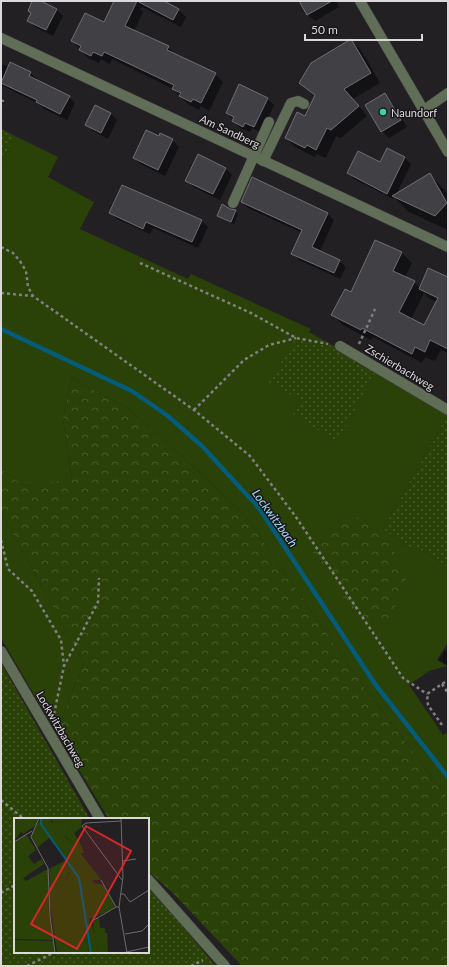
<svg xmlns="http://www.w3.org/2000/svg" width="449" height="967" font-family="Lato,sans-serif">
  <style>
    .green { fill: #2a4108 }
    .forest { fill: url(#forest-crowns) }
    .garden { fill: url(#garden-dots) }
    .shadow { fill: #0007; fill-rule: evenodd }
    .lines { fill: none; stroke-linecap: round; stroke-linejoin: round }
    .stream { stroke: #045c7a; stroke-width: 4.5 }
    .building { fill: #404045; stroke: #6e6e74 }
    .minor-casing { stroke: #3d3a3e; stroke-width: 11 }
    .path { stroke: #828083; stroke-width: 2.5; stroke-dasharray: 3 3; stroke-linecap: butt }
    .minor { stroke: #616e57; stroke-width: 10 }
    .poi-dot { fill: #38d4a5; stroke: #1a171b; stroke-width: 1.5 }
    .labels { text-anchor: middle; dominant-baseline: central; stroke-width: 3; stroke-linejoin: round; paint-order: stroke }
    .poi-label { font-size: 11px; fill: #dbd9dc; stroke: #1a171b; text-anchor: start }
    .street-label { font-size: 11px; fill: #dbd9dc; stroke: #1a171b }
    .water-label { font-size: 12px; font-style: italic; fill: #a0daf5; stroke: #1a171b }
    .inset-river { fill: none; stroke: #045c7a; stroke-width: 2 }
    .inset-road { fill: none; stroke: #6d6a6e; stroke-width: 1 }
    .view { fill: #d62828; fill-opacity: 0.15; stroke: #d62828; stroke-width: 2 }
    .inset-edge { fill: none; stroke: #dbd9dc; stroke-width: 2 }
  </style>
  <defs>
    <pattern id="forest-crowns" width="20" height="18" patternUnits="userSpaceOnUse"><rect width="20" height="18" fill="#2a4108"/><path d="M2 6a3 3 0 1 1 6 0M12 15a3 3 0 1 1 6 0" fill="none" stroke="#485c2b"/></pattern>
    <pattern id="garden-dots" width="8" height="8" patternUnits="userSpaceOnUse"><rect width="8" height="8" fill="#2a4108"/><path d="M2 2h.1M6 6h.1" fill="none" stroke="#485c2b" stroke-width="1.8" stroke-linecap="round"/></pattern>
  </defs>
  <rect width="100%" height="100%" fill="#232024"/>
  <!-- green -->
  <g class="green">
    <path d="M15,136L58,157L48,177L94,202L80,229L188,279L191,274L311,329L309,332L334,346L295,340L300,400L293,414L337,441L376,371L448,415L383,529L411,549L414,545L448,567V642L437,660L447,666L429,671L409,685L443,735L448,732V798L366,690L244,514L148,425L125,407L71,378L63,419L72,480L24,486L1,469V163Z"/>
    <path d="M1,512L84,664L56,732L1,638Z"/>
  </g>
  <!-- forest -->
  <g class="forest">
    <path d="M71,378L125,407L148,425L244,514L366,690L448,798V966H242L173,893L148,871V819H109L56,732L84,664L1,512V469L24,486L72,479L63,419Z"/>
    <path d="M367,515L383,529L407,577L389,621L356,617L311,549L334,524Z"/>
  </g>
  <!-- garden -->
  <g class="garden">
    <path d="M1,129L15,136L1,163Z"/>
    <path d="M295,340L334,346L376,371L337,442L293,414L300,400L269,382Z"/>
    <path d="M448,415V567L414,545L411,549L383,529Z"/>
    <path d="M1,663L90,819H15V952H148V887L159,898L216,966H1Z"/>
  </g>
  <!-- shadow -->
  <g class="shadow">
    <path d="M38,1L56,9L63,16L53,36L35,27L29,21Z"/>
    <path d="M115,1H162L178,9L186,17L181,27L142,7L140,8L143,12L134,31L168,47L176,55L215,74L223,82L209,111L201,106L199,110L188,104L173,89L112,59L110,64L101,59L99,63L88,58L72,41L105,24Z"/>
    <path d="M303,1H336L339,7L315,21L308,15L301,2Z"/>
    <path d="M351,41L361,50L380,83L353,99L367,116L341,138L336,136L326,158L316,154L315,157L295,147L286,138L305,117L315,96L301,83Z"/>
    <path d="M11,63L31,73L37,79V81L69,97L75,103L67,120L44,109L39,104L1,85V64L9,67Z"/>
    <path d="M385,94L391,101L407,127L389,138L382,131Z"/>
    <path d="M267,99L274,105L261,133L252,128L250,132L240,128L227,113Z"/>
    <path d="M95,107L111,114L117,120L108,139L93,131L87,125Z"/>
    <path d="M172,140L179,147L165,176L140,164L134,158Z"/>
    <path d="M405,158L411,164L396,195L430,174L448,194V230L409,212L394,197L393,199L354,179L348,173L380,163Z"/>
    <path d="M226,169L232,175L220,200L193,187L186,180Z"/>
    <path d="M252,178L328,214L334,220L320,251L339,260L346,267L340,279L299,260L293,253L302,233L248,208L242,202Z"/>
    <path d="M235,211L238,214L234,224L221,218L218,215Z"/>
    <path d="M110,213L202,221L208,227L198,248L153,228L150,234L117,219Z"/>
    <path d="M401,252L412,263L405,277L414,282L420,288L448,278V353L441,350L435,361L425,357L422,363L373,337L371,340L343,325L332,315L352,293ZM424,293L430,299L437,302L425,326L411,319Z"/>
    <path d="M445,650L448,652V666L439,660Z"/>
  </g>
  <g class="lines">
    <!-- stream -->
    <path class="stream" d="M1,329L132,391L168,416L202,446L259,508L375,684L448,777"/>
  </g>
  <!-- building -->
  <g class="building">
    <path d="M32,1H41L57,9L46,30L27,21L31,13L28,11Z"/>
    <path d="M114,1H137L125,26L169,46L167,50L216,73L201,103L193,99L191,102L179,96L181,93L172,89L174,85L104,52L102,56L93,52L91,56L79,50L81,46L71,41L85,13L104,22Z"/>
    <path d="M137,1H164L179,9L173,20Z"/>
    <path d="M299,1H332L307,15Z"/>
    <path d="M351,39L371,73L344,89L359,106L331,130L327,128L316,150L307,145L305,148L285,138L297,112L305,116L315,95L299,83L311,63Z"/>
    <path d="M10,62L31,72L29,76L70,96L60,114L36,102L37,100L1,83Z"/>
    <path d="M239,84L268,98L254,127L245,123L243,127L232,121L234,117L226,113Z"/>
    <path d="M385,93L401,120L381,132L365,105Z"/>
    <path d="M95,105L111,113L101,133L85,125Z"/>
    <path d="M146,130L159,136L160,133L173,139L158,170L133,158Z"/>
    <path d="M387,148L405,157L387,194L347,173L358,151L380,162Z"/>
    <path d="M198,154L226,168L213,194L185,181Z"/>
    <path d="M430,173L447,203L435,216L392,196Z"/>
    <path d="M252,177L328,213L312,247L340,260L334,273L291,254L302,230L241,202Z"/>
    <path d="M122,185L202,220L192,242L146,222L143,229L109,213Z"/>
    <path d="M222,204L230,209L236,210L231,222L217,216Z"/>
    <path d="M375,240L402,252L393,271L415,281L399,312L424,325L438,298L419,289L428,268L448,277V349L430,340L425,352L415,347L412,354L362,328L361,330L331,315L345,289L351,292Z"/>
  </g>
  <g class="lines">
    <!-- minor casing -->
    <g class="minor-casing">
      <g id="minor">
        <path d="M360,1L448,152"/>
        <path d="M1,38L448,247"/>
        <path d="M424,110L448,93"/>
        <path d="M263,161L291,103L298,101L304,104"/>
        <path d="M233,203L269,122"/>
        <path d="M340,346L448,410"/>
        <path d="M1,651L100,819"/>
        <path d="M148,879L225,966"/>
      </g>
    </g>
    <!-- path -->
    <g class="path">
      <path d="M1,100L3,101L1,105"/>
      <path d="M1,247L13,253L20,261L26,271L28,287L33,296L194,410L250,456L296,517L403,678L427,694"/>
      <path d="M140,263L251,313L296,338L328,344"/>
      <path d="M1,293L33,296"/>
      <path d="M359,344L375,309"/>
      <path d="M194,410L244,360L269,345L296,338"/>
      <path d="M1,540L8,569L32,591L61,640L64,666"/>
      <path d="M442,684L448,693"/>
      <path d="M54,714L64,666L98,602L99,578"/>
      <path d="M442,725L428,705L427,694L448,680"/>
      <path d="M1,800L24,819"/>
      <path d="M1,893L15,885"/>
      <path d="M27,966L55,952"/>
      <path d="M191,966L203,960"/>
    </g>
    <!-- minor -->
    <use href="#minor" class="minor"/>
  </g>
  <!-- markers -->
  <circle class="poi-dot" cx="383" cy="112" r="4"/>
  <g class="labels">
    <!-- poi labels -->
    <g class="poi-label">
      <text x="391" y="112">Naundorf</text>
    </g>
    <!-- street labels -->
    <g class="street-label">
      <text transform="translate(230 131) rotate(25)">Am Sandberg</text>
      <text transform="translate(400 367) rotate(31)">Zschierbachweg</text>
      <text transform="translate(61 729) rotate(60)">Lockwitzbachweg</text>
    </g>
    <!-- water labels -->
    <g class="water-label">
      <text transform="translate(275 518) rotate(54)">Lockwitzbach</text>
    </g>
  </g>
  <!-- overview -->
  <g transform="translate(14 818)">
    <rect width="135" height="135" fill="#232024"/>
    <path d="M4,0H20L24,2L21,8H11ZM27,0H36L38,5L48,4L53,7L57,14L51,18L59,27L65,23L70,34L67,36L85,59L86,62H78L80,65L89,67L94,75L83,86L88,96L75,101V107H78L80,115H82L87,135H83L80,117L81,122H76L77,135H75L67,74L61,56L55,54L52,61L47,59L43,52V80L36,85L35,51L52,42L35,20L23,30L17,17Z" fill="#2a4108"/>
    <path d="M43,50L47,59L52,61L58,50L63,59L67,74L75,135H43L36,85L43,80ZM71 86a5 5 0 1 1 10 0a5 5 0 1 1-10 0Z" fill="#2a4108"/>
    <path d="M0,0H4L11,7L15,3L21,8L9,16L7,14L0,23ZM36,0H68L67,10L60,15L65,23L59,27L51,17L56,14L53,7L48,4L42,8ZM12,16L22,32L14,38L20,46L28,41L30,46L9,60L12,63L34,51L35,98L40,122L0,121V25ZM94,75L101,89L88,96L81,83ZM85,100L86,110H91V115H93L94,135H87L81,115L83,135H77L76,122L80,121L79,104ZM0,122L40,123V135H0Z" fill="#2a4108"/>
    <path class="inset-river" d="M27,0V6L65,60L77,135"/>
    <path class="inset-road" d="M25,0L17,19L34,50L36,98L41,135M107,0L109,59L105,89L113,135M107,3L72,5L68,8L108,62M0,24L18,13M108,43L122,41M87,62L102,89H105M106,76H110L116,84L135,72M80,102L102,89M111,116L128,113L135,106M112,134L135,129"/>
    <path class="view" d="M72,8L117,33L63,131L17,106Z"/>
    <rect width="135" height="135" class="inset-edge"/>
  </g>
  <!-- border -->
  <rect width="449" height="967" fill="none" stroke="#dbd9dc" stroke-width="4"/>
  <!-- scale -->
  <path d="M305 34v6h117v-6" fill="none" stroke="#dbd9dc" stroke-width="2"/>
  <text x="311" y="34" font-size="12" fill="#dbd9dc" stroke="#1a171b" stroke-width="3" paint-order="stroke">50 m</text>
</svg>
